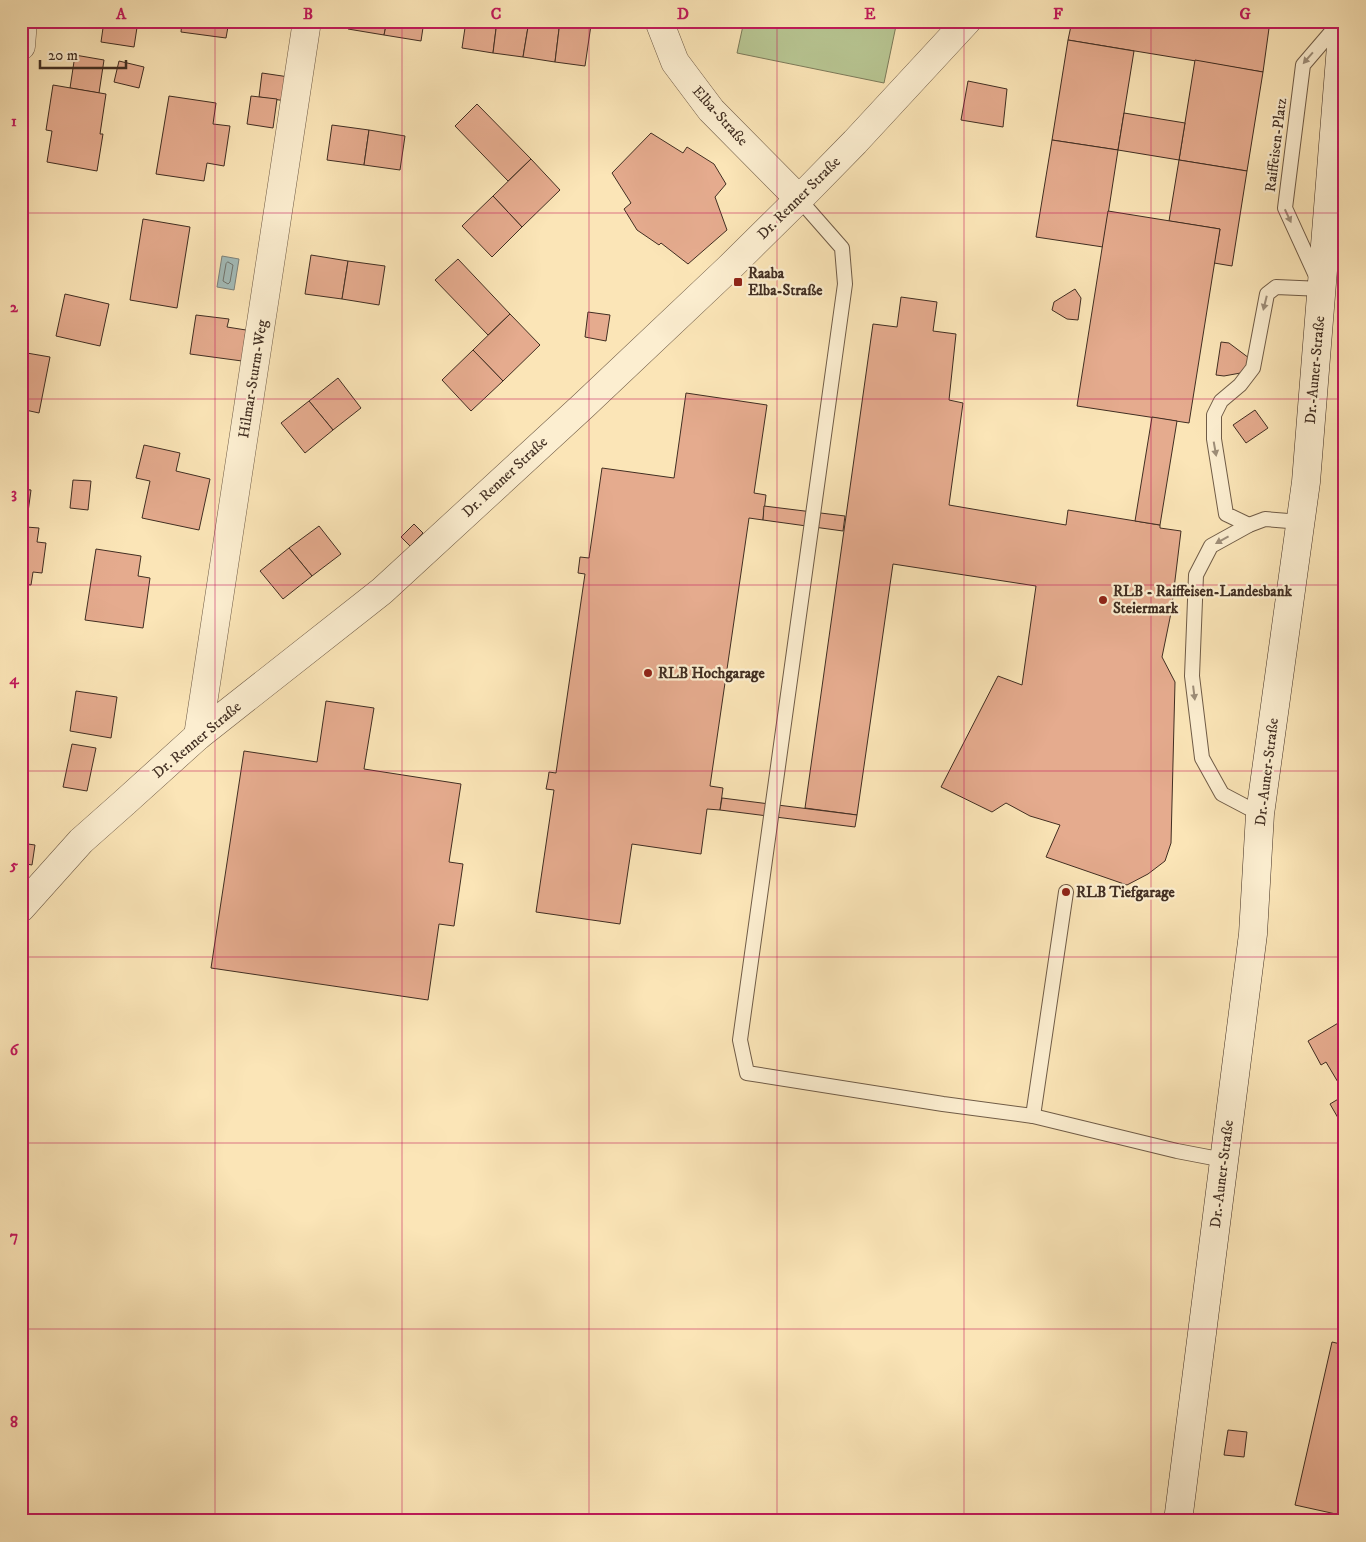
<svg xmlns="http://www.w3.org/2000/svg" width="1366" height="1542" font-family="'IM FELL DW Pica',serif">
  <style>
    .green { fill: #b8c693; stroke: #7c7a5a }
    .water { fill: #a3bcb9; stroke: #7c837d }
    .lines { fill: none; stroke-linecap: round; stroke-linejoin: round }
    .shore { stroke: #72756e; stroke-width: 1 }
    .building { fill: #e5ab8e; stroke: #412e22 }
    .service-casing { stroke: #705c47; stroke-width: 16 }
    .minor-casing { stroke: #705c47; stroke-width: 29 }
    .secondary-casing { stroke: #412e22; stroke-width: 29 }
    .service { stroke: #fceed0; stroke-width: 14 }
    .minor { stroke: #fceed0; stroke-width: 28 }
    .secondary { stroke: #fceed0; stroke-width: 28 }
    .oneway { fill: #9e8e79 }
    .grid { fill: none; stroke: #c2185b; stroke-width: 1; stroke-opacity: 0.55 }
    .poi-dot { fill: #8f2418; stroke: #fceed0; stroke-width: 2 }
    .labels { text-anchor: middle; dominant-baseline: central; stroke-width: 4.5; stroke-linejoin: round; paint-order: stroke }
    .street-label { font-size: 15px; fill: #412e22; stroke: #fceed0 }
    .poi-label { font-size: 15px; font-weight: bold; fill: #412e22; stroke: #fceed0; text-anchor: start }
    .neatline { fill: none; stroke: #c2185b; stroke-width: 2 }
    .grid-label { font-size: 16px; text-anchor: middle; font-weight: bold; fill: #c2185b }
  </style>
  <rect width="100%" height="100%" fill="#fbe5b7"/>
  <filter id="stains"><feTurbulence type="fractalNoise" baseFrequency=".004" numOctaves="4"/><feColorMatrix values="0 0 0 0 .2 0 0 0 0 .09 0 0 0 0 .02 0 0 0 .5 -.17"/></filter>
  <radialGradient id="worn" r=".72"><stop offset=".6" stop-color="#630" stop-opacity="0"/><stop offset="1" stop-color="#630" stop-opacity=".3"/></radialGradient>
  <!-- green -->
  <path class="green" d="M744,21H897L884,83L737,53Z"/>
  <!-- water -->
  <path class="water" d="M222,256L239,259L234,290L217,287Z"/>
  <g class="lines">
    <!-- shore -->
    <path class="shore" d="M228,262L233,265L230,282L228,284L223,281L226,264Z"/>
  </g>
  <!-- building -->
  <g class="building">
    <path d="M104,21H138L134,47L101,42Z"/>
    <path d="M182,21H229L226,38L181,32Z"/>
    <path d="M349,21H387L384,35L348,29Z"/>
    <path d="M387,21H424L421,41L384,35Z"/>
    <path d="M466,21H497L493,53L462,48Z"/>
    <path d="M497,21H529L523,57L493,53Z"/>
    <path d="M529,21H560L555,62L523,57Z"/>
    <path d="M560,21L591,25L585,66L555,62Z"/>
    <path d="M1072,21H1270L1263,72L1068,40Z"/>
    <path d="M1068,40L1134,51L1118,150L1052,140Z"/>
    <path d="M75,55L104,60L99,93L70,88Z"/>
    <path d="M1195,60L1263,72L1247,171L1179,160Z"/>
    <path d="M119,61L144,67L139,88L114,82Z"/>
    <path d="M262,73L289,77L286,101L259,97Z"/>
    <path d="M968,81L1007,89L1003,127L961,120Z"/>
    <path d="M53,85L106,94L100,134H103L97,171L47,162L52,131L46,130Z"/>
    <path d="M169,96L216,103L213,124L230,126L224,166L207,163L204,181L156,174Z"/>
    <path d="M251,96L277,99L273,128L247,124Z"/>
    <path d="M477,104L531,159L508,181L455,126Z"/>
    <path d="M1124,113L1185,123L1179,160L1118,150Z"/>
    <path d="M332,125L369,130L364,165L327,160Z"/>
    <path d="M369,130L405,136L400,170L364,165Z"/>
    <path d="M651,133L683,153L687,147L714,164L726,184L715,197L727,230L688,264L661,243L659,245L637,230L624,209L631,203L612,173Z"/>
    <path d="M1052,140L1118,150L1103,247L1036,237Z"/>
    <path d="M531,159L560,190L522,227L493,196Z"/>
    <path d="M1179,160L1247,171L1232,266L1214,263L1220,229L1169,221Z"/>
    <path d="M493,196L522,227L492,257L462,226Z"/>
    <path d="M1108,211L1220,229L1189,423L1077,406Z"/>
    <path d="M143,219L190,227L177,308L130,300Z"/>
    <path d="M311,255L348,261L342,299L305,294Z"/>
    <path d="M458,259L510,314L488,335L435,280Z"/>
    <path d="M348,261L385,266L379,305L342,299Z"/>
    <path d="M1075,289L1081,298L1078,320L1067,319L1052,310L1054,302Z"/>
    <path d="M65,294L109,304L100,346L56,336Z"/>
    <path d="M901,297L937,302L933,331L956,334L949,400L963,403L949,505L1066,525L1068,510L1160,525V528L1181,531L1171,613L1162,657L1175,682L1171,843L1165,861L1148,874L1127,885L1046,857L1060,825L1030,816L1006,803L992,812L941,787L998,676L1022,685L1036,586L893,564L857,815L805,808L873,324L897,327Z"/>
    <path d="M588,312L610,315L606,341L585,337Z"/>
    <path d="M510,314L540,345L503,381L473,350Z"/>
    <path d="M196,315L229,319L227,327L246,330L242,361L190,354Z"/>
    <path d="M1221,342L1229,343L1249,358L1246,372L1224,376L1216,375Z"/>
    <path d="M473,350L503,381L471,411L442,380Z"/>
    <path d="M21,352L50,357L39,413L21,409Z"/>
    <path d="M338,378L361,408L333,430L309,401Z"/>
    <path d="M686,393L767,405L754,493L766,495L763,520L749,518L710,786L723,788L720,810L707,809L701,854L632,844L620,924L536,912L554,790L546,789L548,779L549,772L556,773L585,574L578,573L580,557L589,558L602,468L674,478Z"/>
    <path d="M309,401L333,430L305,453L281,423Z"/>
    <path d="M1255,410L1268,428L1246,443L1233,425Z"/>
    <path d="M1152,417L1177,421L1160,525L1135,521Z"/>
    <path d="M144,445L180,453L176,471L210,479L199,530L142,518L150,481L136,478Z"/>
    <path d="M73,480L91,481L88,510L70,508Z"/>
    <path d="M21,489L31,490L26,527L39,528L37,542L46,543L42,573L33,572L31,585L21,584Z"/>
    <path d="M764,506L845,516L843,531L763,520Z"/>
    <path d="M414,524L423,533L410,546L401,537Z"/>
    <path d="M319,526L341,554L312,576L289,548Z"/>
    <path d="M289,548L312,576L283,599L260,571Z"/>
    <path d="M96,549L141,556L138,576L150,578L143,628L85,620Z"/>
    <path d="M76,691L117,697L111,738L70,731Z"/>
    <path d="M326,701L374,708L364,769L461,784L449,862L463,864L454,926L439,924L428,1000L211,968L244,751L317,762Z"/>
    <path d="M72,744L96,748L87,791L63,787Z"/>
    <path d="M722,798L857,815L855,827L720,810Z"/>
    <path d="M21,843L35,845L32,865L21,863Z"/>
    <path d="M1345,1019V1094L1326,1062L1321,1065L1308,1041Z"/>
    <path d="M1345,1095V1130L1330,1104Z"/>
    <path d="M1332,1342L1345,1345V1516L1295,1505Z"/>
    <path d="M1228,1430L1247,1432L1244,1457L1224,1455Z"/>
  </g>
  <g class="lines">
    <!-- service casing -->
    <g class="service-casing">
      <g id="service">
        <path d="M799,199L842,248L845,284L740,1040L747,1073L943,1104L1033,1116L1177,1151L1224,1160"/>
        <path d="M1249,525L1226,514L1214,439V415L1221,401L1240,385L1253,368L1267,294L1276,287L1322,289L1285,208L1303,65L1339,23"/>
        <path d="M1260,814L1222,794L1202,758L1192,676L1196,575L1211,546L1249,525L1265,519L1301,522"/>
        <path d="M1033,1116L1066,892"/>
      </g>
    </g>
    <!-- minor casing -->
    <g class="minor-casing">
      <g id="minor">
        <path d="M659,21L675,62L711,110L799,199"/>
        <path d="M21,46L23,21"/>
        <path d="M198,736L307,21"/>
        <path d="M21,908L81,841L125,802L198,736L382,591L583,406L729,268L807,191L855,142L967,21"/>
      </g>
    </g>
    <!-- secondary casing -->
    <g class="secondary-casing">
      <path id="secondary" d="M1178,1521L1253,934L1260,814L1306,482L1343,21"/>
    </g>
    <!-- service -->
    <use href="#service" class="service"/>
    <!-- minor -->
    <use href="#minor" class="minor"/>
    <!-- secondary -->
    <use href="#secondary" class="secondary"/>
  </g>
  <!-- one-way arrows -->
  <defs><path id="oneway-solid" d="M-6-.8H1V-3.2L6.5 0L1 3.2V.8H-6Z" transform="scale(1.25)"/></defs>
  <g class="oneway">
    <use href="#oneway-solid" transform="translate(1308 58) rotate(131)"/>
    <use href="#oneway-solid" transform="translate(1288 216) rotate(65)"/>
    <use href="#oneway-solid" transform="translate(1265 303) rotate(104)"/>
    <use href="#oneway-solid" transform="translate(1215 449) rotate(80)"/>
    <use href="#oneway-solid" transform="translate(1222 540) rotate(151)"/>
    <use href="#oneway-solid" transform="translate(1194 693) rotate(83)"/>
  </g>
  <!-- grid -->
  <path class="grid" d="M215,21V1521M402,21V1521M589,21V1521M777,21V1521M964,21V1521M1151,21V1521M21,213H1345M21,399H1345M21,585H1345M21,771H1345M21,957H1345M21,1143H1345M21,1329H1345"/>
  <!-- markers -->
  <g class="poi-dot">
    <rect x="733" y="277" width="10" height="10" rx="2.5"/>
    <circle cx="1103" cy="600" r="5"/>
    <circle cx="648" cy="673" r="5"/>
    <circle cx="1066" cy="892" r="5"/>
  </g>
  <g class="labels">
    <!-- street labels -->
    <g class="street-label">
      <text transform="translate(720 116) rotate(48)">Elba-Straße</text>
      <text transform="translate(1276 145) rotate(-83)">Raiffeisen-Platz</text>
      <text transform="translate(799 198) rotate(-45)">Dr. Renner Straße</text>
      <text transform="translate(1315 370) rotate(-85)">Dr.-Auner-Straße</text>
      <text transform="translate(253 379) rotate(-81)">Hilmar-Sturm-Weg</text>
      <text transform="translate(505 477) rotate(-43)">Dr. Renner Straße</text>
      <text transform="translate(197 740) rotate(-40)">Dr. Renner Straße</text>
      <text transform="translate(1267 772) rotate(-83)">Dr.-Auner-Straße</text>
      <text transform="translate(1222 1174) rotate(-83)">Dr.-Auner-Straße</text>
    </g>
    <!-- poi labels -->
    <g class="poi-label">
      <text x="748" y="273">Raaba<tspan x="748" dy="17">Elba-Straße</tspan></text>
      <text x="1113" y="591">RLB - Raiffeisen-Landesbank<tspan x="1113" dy="17">Steiermark</tspan></text>
      <text x="658" y="673">RLB Hochgarage</text>
      <text x="1076" y="892">RLB Tiefgarage</text>
    </g>
  </g>
  <!-- margin -->
  <rect width="1366" height="1542" fill="none" stroke="#fbe5b7" stroke-width="55"/>
  <!-- scale -->
  <path d="M40 60v8h86v-8" fill="none" stroke="#412e22" stroke-width="2.5"/>
  <text x="48" y="60" font-size="15" fill="#412e22" stroke="#fceed0" stroke-width="4" paint-order="stroke">20 m</text>
  <rect x="28" y="28" width="1310" height="1486" class="neatline"/>
  <g class="grid-label">
    <text x="121" y="19">A</text>
    <text x="308" y="19">B</text>
    <text x="496" y="19">C</text>
    <text x="683" y="19">D</text>
    <text x="870" y="19">E</text>
    <text x="1058" y="19">F</text>
    <text x="1245" y="19">G</text>
    <text x="14" y="126">1</text>
    <text x="14" y="312">2</text>
    <text x="14" y="498">3</text>
    <text x="14" y="684">4</text>
    <text x="14" y="870">5</text>
    <text x="14" y="1055">6</text>
    <text x="14" y="1241">7</text>
    <text x="14" y="1427">8</text>
  </g>
  <rect width="100%" height="100%" filter="url(#stains)"/>
  <rect width="100%" height="100%" fill="url(#worn)"/>
</svg>
